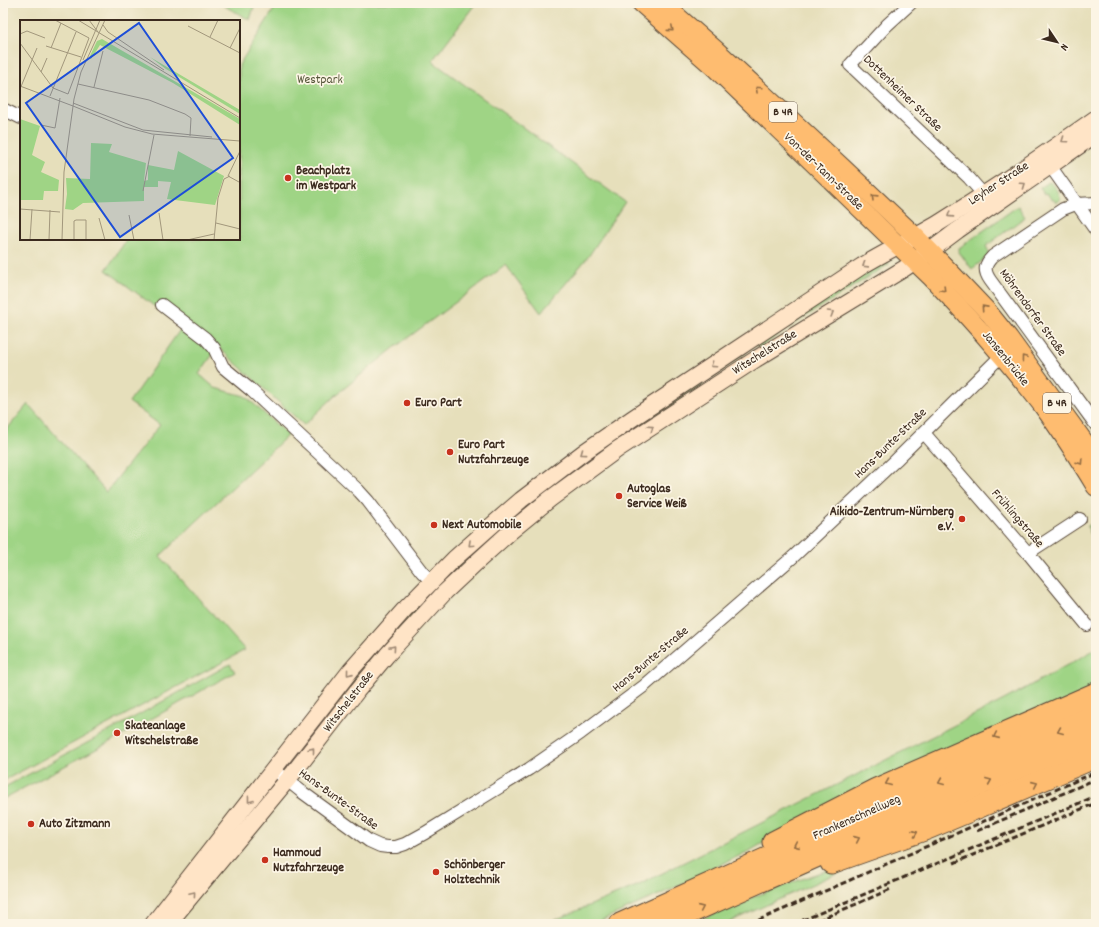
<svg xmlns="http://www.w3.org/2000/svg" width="1099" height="927" font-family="Dekko,sans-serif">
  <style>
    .green { fill: #9fd485; stroke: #6d7f52 }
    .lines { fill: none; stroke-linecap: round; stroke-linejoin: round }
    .street-casing { stroke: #554536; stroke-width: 14 }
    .secondary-casing { stroke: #554536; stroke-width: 18 }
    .primary-casing { stroke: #554536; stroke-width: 20 }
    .highway-casing { stroke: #554536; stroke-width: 23 }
    .street { stroke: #fff; stroke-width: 12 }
    .secondary { stroke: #ffe4c6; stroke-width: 16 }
    .primary { stroke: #febc70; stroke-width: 18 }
    .highway { stroke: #febc70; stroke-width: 21 }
    .rail { stroke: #3b2a1e; stroke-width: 3; stroke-dasharray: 6 3; stroke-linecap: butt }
    .oneway { stroke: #936c43 }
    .oneway2 { stroke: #9d8772 }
    .poi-dot { fill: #c8321e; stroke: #fcf5e5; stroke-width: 1.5 }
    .labels { text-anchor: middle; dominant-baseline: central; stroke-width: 3.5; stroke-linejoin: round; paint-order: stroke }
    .shield { fill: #fcf5e5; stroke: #75675a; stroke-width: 1 }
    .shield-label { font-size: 12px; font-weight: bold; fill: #3b2a1e }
    .park-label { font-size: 13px; fill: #545438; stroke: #fcf5e5 }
    .street-label { font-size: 13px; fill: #3b2a1e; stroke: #fcf5e5 }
    .poi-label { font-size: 13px; font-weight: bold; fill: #3b2a1e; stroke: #fcf5e5; text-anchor: start }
    .inset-road { fill: none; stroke: #a2977c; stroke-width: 1 }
    .view { fill: #1d4ed8; fill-opacity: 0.15; stroke: #1d4ed8; stroke-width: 2 }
    .inset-edge { fill: none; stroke: #3b2a1e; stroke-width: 2 }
  </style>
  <rect width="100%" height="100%" fill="#fcf5e5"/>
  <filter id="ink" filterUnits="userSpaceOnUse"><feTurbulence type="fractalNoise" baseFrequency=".025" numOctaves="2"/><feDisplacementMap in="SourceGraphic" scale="8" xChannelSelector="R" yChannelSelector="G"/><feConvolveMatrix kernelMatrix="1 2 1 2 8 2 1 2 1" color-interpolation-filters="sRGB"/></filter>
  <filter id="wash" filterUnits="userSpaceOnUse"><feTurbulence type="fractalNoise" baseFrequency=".012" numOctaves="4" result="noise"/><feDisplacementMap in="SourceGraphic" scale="16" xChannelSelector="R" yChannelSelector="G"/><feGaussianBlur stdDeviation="0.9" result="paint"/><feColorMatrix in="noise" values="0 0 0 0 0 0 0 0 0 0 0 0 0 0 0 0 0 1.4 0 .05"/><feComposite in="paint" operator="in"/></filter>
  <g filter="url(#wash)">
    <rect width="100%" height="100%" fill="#e6dfbb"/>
    <!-- green -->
    <g class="green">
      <path d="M219,3H255L250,20Z"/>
      <path d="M278,3H476L432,61L625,202L588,257L541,313L506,265L394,348L336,395L304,425L218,347L199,374L215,388L245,396L288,435L160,556L245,650L3,781V434L28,404L106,492L160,425L129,402L182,327L106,270L127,239H239V65Z"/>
      <path d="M1049,182C1055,185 1061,193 1060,200L1056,203L1054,200L1051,199L1047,193L1044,194L1040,188Z"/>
      <path d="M1018,206L1025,217L986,246L989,252L987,257L972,269L959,252V248Z"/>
      <path d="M885,259L889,264L787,328L763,346L759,347L755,345Z"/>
      <path d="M746,351V353L704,381L697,390L632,432L623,433Z"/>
      <path d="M539,494L541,497L457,573L453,572L451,571Z"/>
      <path d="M1096,522V545L1087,526Z"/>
      <path d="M445,578L447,581L333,709L340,697L379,645Z"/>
      <path d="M1096,649V688L778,834L753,849L698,876L663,893L593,924H545L639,885L1004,700Z"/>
      <path d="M230,664L235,672L119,737L3,799V788L115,728Z"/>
      <path d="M862,857L870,858L725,924H691L742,901Z"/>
    </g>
  </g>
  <g filter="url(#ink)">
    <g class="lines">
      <!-- street casing -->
      <g class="street-casing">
        <g id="street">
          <path d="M911,3L887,25L850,65L969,178L983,194L987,201"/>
          <path d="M3,109L21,118"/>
          <path d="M1046,160L1096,231"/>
          <path d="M1096,203L1076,204L1063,209L993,256C985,264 983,270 990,280L1096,425"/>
          <path d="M162,305L205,338L214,348L223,367L252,391L358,490L368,501L422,572L431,581"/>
          <path d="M924,433L1028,553L1087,625"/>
          <path d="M1028,553L1080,519"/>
          <path d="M281,775L302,792L369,841L380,846L388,847H396L405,844L425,833L529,769L581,733L644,686L793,557L896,460L1002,355"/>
        </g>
      </g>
      <!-- secondary casing -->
      <g class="secondary-casing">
        <g id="secondary">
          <path d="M153,924L351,670L404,610L454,559L490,527L521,500L584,452L633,418L862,266C887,251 914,238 939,223C992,190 1045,154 1096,118"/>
          <path d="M168,924L294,772L357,691L387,655L445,592L479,560L511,531L550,499L618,449L756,359L905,268L930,251L958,230L1096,134"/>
        </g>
      </g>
      <!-- primary casing -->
      <g class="primary-casing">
        <g id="primary">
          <path d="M641,3L716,69L932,278C971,319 1008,361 1042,405C1061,431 1079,459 1096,487"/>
          <path d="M662,3L716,50L842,167L915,236L952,274L989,313L1009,338L1096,458"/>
        </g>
      </g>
      <!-- highway casing -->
      <g class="highway-casing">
        <g id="highway">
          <path d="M773,842L876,789L1096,693"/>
          <path d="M831,863L927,829L975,809L1096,757"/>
          <path d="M620,924L878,808L1096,715"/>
          <path d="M665,924L935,804L1096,735"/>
        </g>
      </g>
      <!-- street -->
      <use href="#street" class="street"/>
      <!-- secondary -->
      <use href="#secondary" class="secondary"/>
      <!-- primary -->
      <use href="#primary" class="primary"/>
      <!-- highway -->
      <use href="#highway" class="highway"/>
      <!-- rail -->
      <g class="rail">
        <path d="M977,831L1096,779"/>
        <path d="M954,863L1096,803"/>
        <path d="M750,924L1096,772"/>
        <path d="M794,924L1096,796"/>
        <path d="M810,924L891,889"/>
      </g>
    </g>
    <!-- one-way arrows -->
    <defs><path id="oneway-chevron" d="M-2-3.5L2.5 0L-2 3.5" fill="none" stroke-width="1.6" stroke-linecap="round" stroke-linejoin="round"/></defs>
    <g class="oneway">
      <use href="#oneway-chevron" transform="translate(671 29) rotate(41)"/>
      <use href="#oneway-chevron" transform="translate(758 89) rotate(-137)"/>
      <use href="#oneway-chevron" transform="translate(874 197) rotate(-136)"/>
      <use href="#oneway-chevron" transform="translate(943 289) rotate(46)"/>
      <use href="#oneway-chevron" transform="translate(984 308) rotate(-132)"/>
      <use href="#oneway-chevron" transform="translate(1024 358) rotate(-127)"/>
      <use href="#oneway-chevron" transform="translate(1080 462) rotate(57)"/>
      <use href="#oneway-chevron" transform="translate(1060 731) rotate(157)"/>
      <use href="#oneway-chevron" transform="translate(996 736) rotate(156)"/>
      <use href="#oneway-chevron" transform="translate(989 781) rotate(-23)"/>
      <use href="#oneway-chevron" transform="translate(941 782) rotate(157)"/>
      <use href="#oneway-chevron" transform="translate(888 783) rotate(157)"/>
      <use href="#oneway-chevron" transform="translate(1035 784) rotate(-24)"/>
      <use href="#oneway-chevron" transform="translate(915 833) rotate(-21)"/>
      <use href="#oneway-chevron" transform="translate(857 839) rotate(-24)"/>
      <use href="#oneway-chevron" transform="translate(796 845) rotate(156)"/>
      <use href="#oneway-chevron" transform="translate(701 908) rotate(-24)"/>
    </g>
    <g class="oneway2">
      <use href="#oneway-chevron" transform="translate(1064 140) rotate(145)"/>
      <use href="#oneway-chevron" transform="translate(1023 185) rotate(-35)"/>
      <use href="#oneway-chevron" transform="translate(950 215) rotate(147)"/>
      <use href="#oneway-chevron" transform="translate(865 265) rotate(148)"/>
      <use href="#oneway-chevron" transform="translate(831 313) rotate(-31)"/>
      <use href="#oneway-chevron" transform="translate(713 365) rotate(146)"/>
      <use href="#oneway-chevron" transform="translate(651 428) rotate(-34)"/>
      <use href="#oneway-chevron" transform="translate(583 453) rotate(144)"/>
      <use href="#oneway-chevron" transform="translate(471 544) rotate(137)"/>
      <use href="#oneway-chevron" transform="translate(393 648) rotate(-49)"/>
      <use href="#oneway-chevron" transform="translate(349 673) rotate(129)"/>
      <use href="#oneway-chevron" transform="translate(312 750) rotate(-52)"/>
      <use href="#oneway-chevron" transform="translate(250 800) rotate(128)"/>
      <use href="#oneway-chevron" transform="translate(193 894) rotate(-50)"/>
    </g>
  </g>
  <!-- markers -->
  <g class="poi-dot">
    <circle cx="288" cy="178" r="4"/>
    <circle cx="407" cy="403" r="4"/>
    <circle cx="450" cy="452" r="4"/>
    <circle cx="619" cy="496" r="4"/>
    <circle cx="962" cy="519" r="4"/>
    <circle cx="434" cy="525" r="4"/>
    <circle cx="117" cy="733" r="4"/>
    <circle cx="31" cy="824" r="4"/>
    <circle cx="265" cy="860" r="4"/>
    <circle cx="436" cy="872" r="4"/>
  </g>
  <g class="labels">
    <!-- shield labels -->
    <g class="shield">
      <rect x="769" y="102" width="28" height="20" rx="3"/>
      <rect x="1043" y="393" width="28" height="20" rx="3"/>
    </g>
    <g class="shield-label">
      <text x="783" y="112">B 4R</text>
      <text x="1057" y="403">B 4R</text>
    </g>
    <!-- park labels -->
    <g class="park-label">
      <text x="320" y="80">Westpark</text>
    </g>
    <!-- street labels -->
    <g class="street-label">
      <text transform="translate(902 94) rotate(44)">Dottenheimer Straße</text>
      <text transform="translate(823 172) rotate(44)">Von-der-Tann-Straße</text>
      <text transform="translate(999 184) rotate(-33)">Leyher Straße</text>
      <text transform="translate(1032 313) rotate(54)">Möhrendorfer Straße</text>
      <text transform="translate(765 353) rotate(-32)">Witschelstraße</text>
      <text transform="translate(1005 359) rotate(51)">Jansenbrücke</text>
      <text transform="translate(891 444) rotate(-44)">Hans-Bunte-Straße</text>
      <text transform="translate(1017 519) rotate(49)">Frühlingstraße</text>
      <text transform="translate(651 660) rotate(-40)">Hans-Bunte-Straße</text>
      <text transform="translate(349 702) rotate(-52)">Witschelstraße</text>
      <text transform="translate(338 800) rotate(36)">Hans-Bunte-Straße</text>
      <text transform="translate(857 818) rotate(-24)">Frankenschnellweg</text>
    </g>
    <!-- poi labels -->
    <g class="poi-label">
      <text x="296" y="171">Beachplatz<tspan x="296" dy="15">im Westpark</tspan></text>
      <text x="415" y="403">Euro Part</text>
      <text x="458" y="445">Euro Part<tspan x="458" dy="15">Nutzfahrzeuge</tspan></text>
      <text x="627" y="489">Autoglas<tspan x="627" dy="15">Service Weiß</tspan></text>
      <text x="954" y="512" text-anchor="end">Aikido-Zentrum-Nürnberg<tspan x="954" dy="15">e.V.</tspan></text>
      <text x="442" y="525">Next Automobile</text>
      <text x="125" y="726">Skateanlage<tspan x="125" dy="15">Witschelstraße</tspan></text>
      <text x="39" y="824">Auto Zitzmann</text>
      <text x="273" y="853">Hammoud<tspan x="273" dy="15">Nutzfahrzeuge</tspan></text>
      <text x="444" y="865">Schönberger<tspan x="444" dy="15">Holztechnik</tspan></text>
    </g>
  </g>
  <!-- overview -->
  <g transform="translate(20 20)">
    <rect width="220" height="220" fill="#e6dfbb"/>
    <path d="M82,19L220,99V105L153,63L80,25L71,39L69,38L77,21ZM130,37L220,90V94L146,49ZM0,99L20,106L12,135L25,142L21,152L39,160L38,171H24L23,180H0ZM71,123L92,124L89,132L126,143L124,161L128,160V145L154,150L158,131L204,156L195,185L147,179L151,162L138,161V167H124V181L63,183L53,190L45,189L47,174L46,158L70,159Z" fill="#9fd485"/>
    <path class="inset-road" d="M58,0L220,98M69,0L78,12M83,5L88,12L144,50M168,6L220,33M0,14L7,11L25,18M190,17L198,0M0,23L33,68L48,74L69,18L35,0M26,26L61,37M31,28L41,3M210,28L220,8M63,40L80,0M21,52L27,38M58,64L129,80L165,94L171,98L170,116M0,66L53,86M74,67L83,31M0,69L17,28M30,76L56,12M53,83L123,110L192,117M53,86L105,107L132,114L220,121M21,105L35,108L40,78M208,156L220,131M208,156L219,162M123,171L134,115M0,189L40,192M139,193L143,220M109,195L114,220M79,198L85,220M196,203L220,209M10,220L12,189M29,220L30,190M42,220L44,152L54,79L61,52L85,0M54,220V201L56,200H66V220M167,220L194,214M194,220L198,178L204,159L210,156"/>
    <path class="view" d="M119,3L213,138L100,217L6,83Z"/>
    <rect width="220" height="220" class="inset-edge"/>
  </g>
  <!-- margin -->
  <rect width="1099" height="927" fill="none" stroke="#fcf5e5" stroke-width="16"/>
  <!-- north arrow -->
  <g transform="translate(1057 42) rotate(125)" stroke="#fcf5e5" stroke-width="3" paint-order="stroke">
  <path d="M0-3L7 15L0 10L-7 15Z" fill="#3b2a1e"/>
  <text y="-6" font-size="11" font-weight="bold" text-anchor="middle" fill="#3b2a1e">N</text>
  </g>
</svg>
